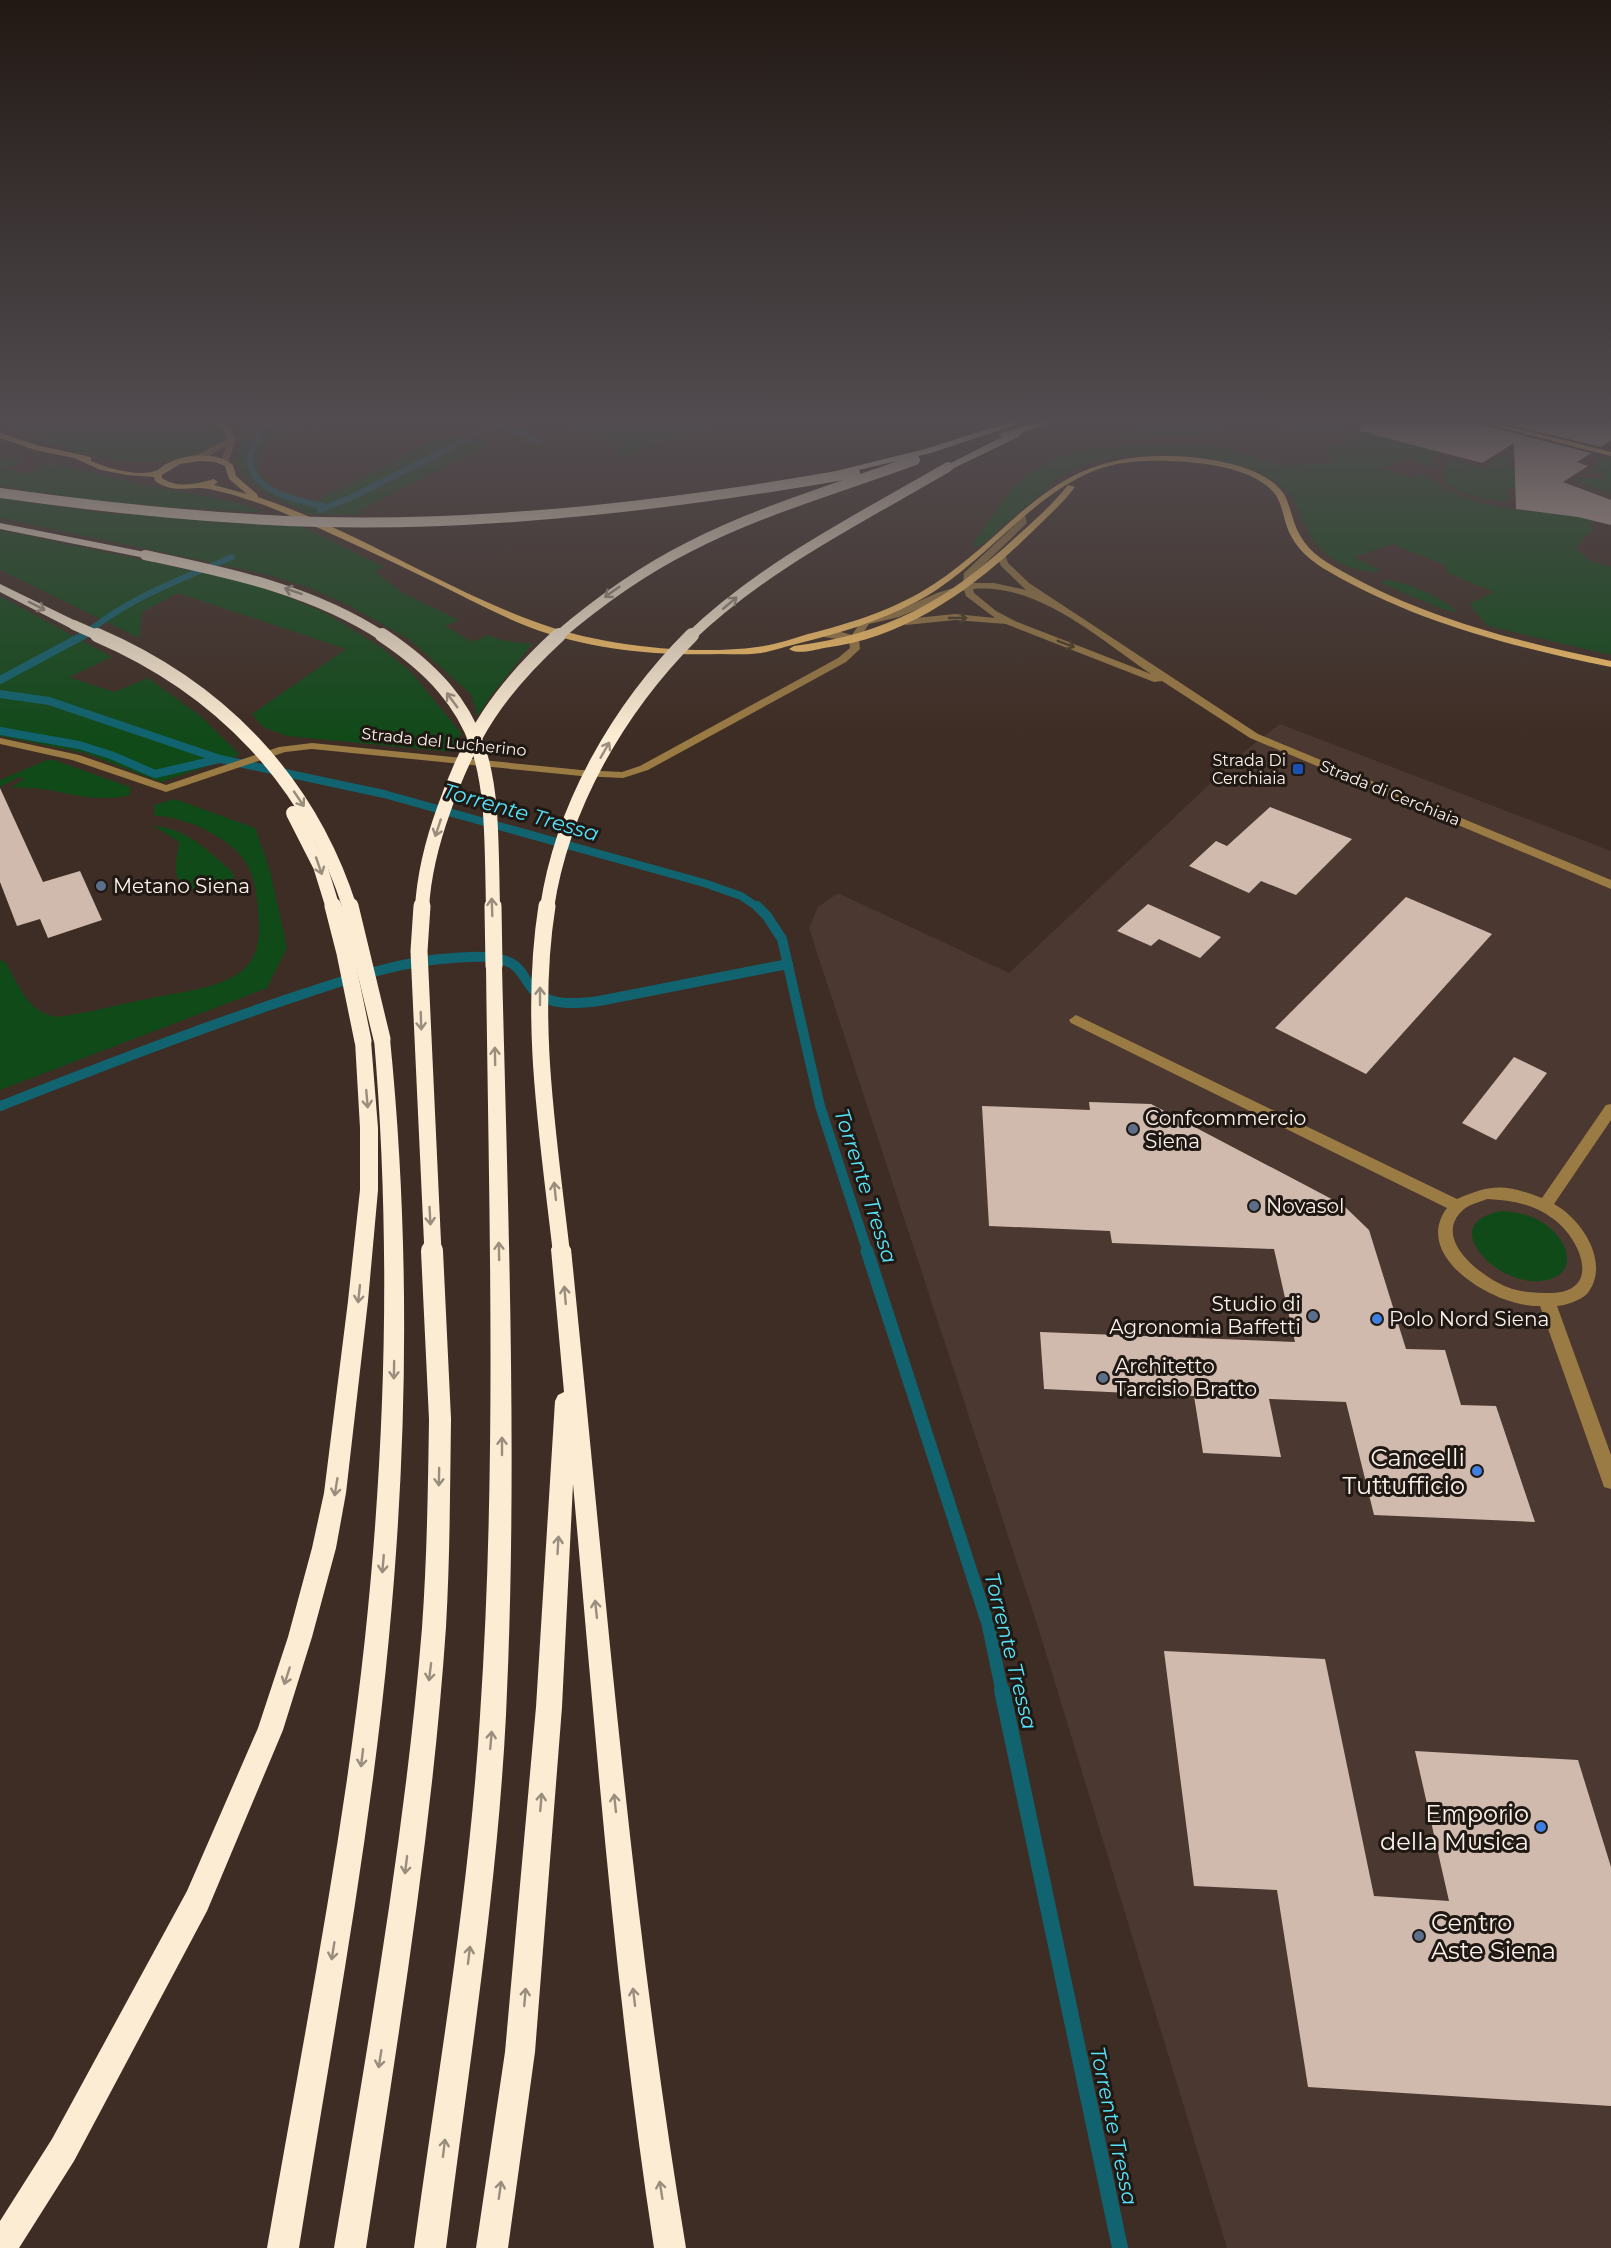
<svg xmlns="http://www.w3.org/2000/svg" width="1611" height="2248" font-family="Montserrat,sans-serif">
  <style>
    .industrial { fill: #4b3831 }
    .green { fill: #114a19 }
    .lines { fill: none; stroke-linecap: round; stroke-linejoin: round }
    .stream-far4 { stroke: #10636f; stroke-width: 6 }
    .stream-far3 { stroke: #10636f; stroke-width: 8 }
    .stream-far2 { stroke: #10636f; stroke-width: 10 }
    .stream-far1 { stroke: #10636f; stroke-width: 13 }
    .stream { stroke: #10636f; stroke-width: 16 }
    .building { fill: #d0baae }
    .minor { fill: #9b7b44; fill-rule: evenodd }
    .major { fill: #fbc569; fill-rule: evenodd }
    .highway { fill: #fcecd3; fill-rule: evenodd }
    .highway-bridge-far3 { stroke: #fcecd3; stroke-width: 10 }
    .highway-bridge-far2 { stroke: #fcecd3; stroke-width: 14 }
    .highway-bridge-far1 { stroke: #fcecd3; stroke-width: 17 }
    .highway-bridge { stroke: #fcecd3; stroke-width: 22 }
    .oneway { stroke: #998d7d }
    .oneway2 { stroke: #4a3b24 }
    .transit-dot { fill: #1a4fb4; stroke: #1f1813; stroke-width: 2 }
    .service-dot { fill: #5c6f8a; stroke: #1f1813; stroke-width: 2 }
    .shop-dot { fill: #3f7fe0; stroke: #1f1813; stroke-width: 2 }
    .labels { text-anchor: middle; dominant-baseline: central; stroke-width: 6; stroke-linejoin: round; paint-order: stroke }
    .far-street-label { font-size: 16px; fill: #fdf2eb; stroke: #1f1813 }
    .far-poi-label { font-size: 16px; fill: #fdf2eb; stroke: #1f1813; text-anchor: end }
    .poi-label { font-size: 20px; fill: #fdf2eb; stroke: #1f1813; text-anchor: start }
    .water-label { font-size: 21px; font-style: italic; fill: #56e4fc; stroke: #1f1813 }
    .near-poi-label { font-size: 24px; fill: #fdf2eb; stroke: #1f1813; text-anchor: end }
  </style>
  <rect width="100%" height="100%" fill="#3e2d24"/>
  <!-- industrial -->
  <path class="industrial" d="M1280,724L1611,851V2248H1227L1038,1627L809,928L818,907L838,893L1009,973L1246,750Z"/>
  <!-- green -->
  <g class="green">
    <path d="M3,423H203L216,427L223,436C219,445 211,448 202,452C144,476 56,452 3,423Z"/>
    <path d="M244,423H326L317,426L306,423L261,443L269,447C261,452 257,458 259,467C263,490 294,497 313,502L449,434L489,444L359,511L367,514H308L263,492L245,477L237,463Z"/>
    <path d="M468,423C495,423 525,423 546,443L544,452L523,442L526,440L494,428Z"/>
    <path d="M570,423H710L617,460L619,455L605,439Z"/>
    <path d="M1142,423H1214L1224,427L1195,435L1120,439Z"/>
    <path d="M1276,423H1342L1328,441L1323,433C1307,426 1292,429 1276,423Z"/>
    <path d="M1353,429L1377,436L1386,430L1439,451L1434,458L1433,467L1405,458L1384,468L1411,478L1420,474C1433,478 1442,489 1456,494C1502,513 1548,513 1597,515L1591,521L1593,529L1575,548L1589,560L1611,567V655L1488,626L1469,604L1494,592L1448,573L1445,565L1392,544L1354,557L1379,569V572C1342,571 1320,556 1304,523C1299,511 1295,500 1287,491C1249,450 1119,445 1072,470C1059,477 1047,488 1036,498C1017,514 999,530 980,546L974,547L973,543L1013,487L1030,472L1066,454L1091,449L1145,444L1200,446L1224,447L1281,465L1332,463L1324,446H1347L1345,437Z"/>
    <path d="M1504,454L1512,458L1507,465L1528,469L1542,491L1508,487V502C1488,498 1455,497 1443,478L1445,468L1451,459L1485,469Z"/>
    <path d="M1594,454L1611,459V494L1570,478H1603V473H1588L1596,468L1598,462Z"/>
    <path d="M0,455L22,461L7,469L28,474L50,462L135,483L235,502L264,512C176,509 87,502 0,486Z"/>
    <path d="M0,498L104,513L300,525L384,567L375,572L403,593L459,620L445,626L473,642L488,635L501,640L532,644L489,698L478,716L471,694L409,639L348,605L310,588L266,574L0,518Z"/>
    <path d="M0,530L237,580L283,595L326,613L382,648L411,672L461,733L452,752L287,736L263,727L252,714L346,649L178,593L142,612L139,638L0,570Z"/>
    <path d="M1385,580C1403,580 1447,599 1458,613L1440,608L1381,583Z"/>
    <path d="M0,596L112,657L69,677L114,692L148,678L199,715L240,755L161,782L85,753L0,736Z"/>
    <path d="M47,760H54L130,787V795C84,806 55,784 10,788L24,779L19,777L0,787V780Z"/>
    <path d="M175,799L255,828L270,871L287,948L267,988L0,1090V960L5,962C19,985 28,1013 57,1017C87,1013 117,1005 147,999C177,992 218,990 243,970C257,958 259,942 259,925C258,906 257,884 248,866C234,839 185,816 155,816L154,805Z"/>
    <path d="M154,826C186,828 209,851 232,872L234,877L231,882C215,889 178,899 176,871C175,862 178,851 179,842Z"/>
    <path d="M1501,1211C1517,1212 1532,1215 1545,1224C1571,1242 1580,1278 1539,1281C1497,1285 1435,1224 1501,1211Z"/>
  </g>
  <g class="lines">
    <!-- stream-far4 -->
    <g class="stream-far4">
      <path d="M266,423H262C262,435 253,442 251,454C243,491 302,502 328,507"/>
      <path d="M497,426L522,433L537,441"/>
      <path d="M320,510L350,498L467,439"/>
      <path d="M82,637C125,599 180,580 232,557"/>
    </g>
    <!-- stream-far3 -->
    <g class="stream-far3">
      <path d="M0,680L84,635"/>
      <path d="M0,694L49,701L220,759L384,794L704,883L741,896L759,908"/>
      <path d="M0,731L79,745L111,755L155,774L219,759"/>
    </g>
    <!-- stream-far2 -->
    <g class="stream-far2">
      <path d="M757,906L767,916L782,939L820,1106L868,1253"/>
      <path d="M0,1106C98,1068 195,1030 294,997C345,980 399,961 453,958C471,957 494,954 511,963C521,968 524,978 531,987C546,1007 577,1004 599,1001L788,964"/>
    </g>
    <!-- stream-far1 -->
    <path class="stream-far1" d="M867,1251L988,1624L1002,1691"/>
    <!-- stream -->
    <path class="stream" d="M1002,1690L1120,2248"/>
  </g>
  <!-- building -->
  <g class="building">
    <path d="M1361,423H1481L1482,425L1591,453L1577,462L1588,466L1563,482L1611,500V525L1578,517L1516,509L1514,443L1482,463L1360,431Z"/>
    <path d="M1503,423H1611V440L1601,447Z"/>
    <path d="M0,788L43,882L80,871L102,920L48,938L40,919L17,926L0,882Z"/>
    <path d="M1270,807L1352,839L1296,895L1261,881L1249,893L1189,866L1216,841L1227,846Z"/>
    <path d="M1406,897L1492,934L1366,1074L1275,1028Z"/>
    <path d="M1148,904L1221,937L1200,958L1159,939L1151,946L1117,931Z"/>
    <path d="M1514,1057L1547,1073L1496,1140L1462,1123Z"/>
    <path d="M1089,1102L1151,1104L1343,1205L1369,1230L1406,1349L1445,1350L1461,1405L1496,1406L1535,1522L1374,1515L1346,1402L1269,1399L1281,1457L1203,1453L1194,1396L1044,1389L1040,1332L1295,1342L1274,1249L1112,1243L1110,1231L989,1226L982,1106L1090,1110Z"/>
    <path d="M1164,1651L1325,1659L1374,1896L1449,1901L1415,1751L1578,1760L1611,1867V2106L1308,2087L1277,1890L1194,1886Z"/>
  </g>
  <g class="lines">
    <!-- minor -->
    <g class="minor">
      <path d="M216,423L228,425L236,439L228,464L221,462L226,446L207,457L185,462V458L201,453L227,439L225,431Z"/>
      <path d="M1019,515H1025L1027,523L972,576L973,583H994L1026,590L1001,566L997,556L1005,554L1008,563L1029,583L1258,734L1611,880V889L1250,738L1162,681L1154,682L1006,624L955,620L906,625L901,622L906,619L955,614L995,618L966,596L964,590L899,617L869,624L859,639L860,649L846,662L648,770L623,778L581,776L312,749L285,752L166,792L72,760L0,744V738L79,755L166,785L279,747L312,743L581,770L622,772L640,766L838,658L850,648L849,641L818,636V632H841L852,635L862,620L892,613L937,593L963,585L964,573L1018,522ZM973,589C1039,583 1099,639 1151,674L1015,621L996,611L974,593Z"/>
      <path d="M1076,1015L1457,1199C1492,1184 1505,1184 1542,1198L1606,1105L1611,1104V1120L1554,1204C1583,1220 1611,1264 1587,1294C1579,1301 1567,1305 1557,1306L1611,1455V1489L1604,1487L1602,1481L1540,1306C1497,1308 1410,1257 1447,1208L1071,1023L1069,1020ZM1487,1199C1511,1200 1533,1204 1552,1218C1579,1236 1604,1291 1552,1293C1537,1293 1522,1293 1507,1287C1482,1277 1431,1239 1463,1210C1468,1205 1480,1202 1487,1199Z"/>
    </g>
    <!-- major -->
    <g class="major">
      <path d="M1483,423H1495L1611,452V456Z"/>
      <path d="M0,433L40,446L91,457V461C108,468 136,477 155,471C159,470 162,466 166,464C184,454 217,451 233,465L236,476L257,494L258,497C353,529 439,586 533,621C595,645 691,656 757,647C774,645 792,639 808,634C852,623 896,609 934,584C1018,528 1050,455 1165,456C1199,456 1263,463 1284,494C1289,503 1291,513 1294,522C1301,543 1315,556 1333,566C1419,617 1515,641 1611,661V667C1513,647 1415,622 1328,571C1309,560 1293,546 1286,524C1283,514 1281,502 1275,494C1254,467 1200,462 1169,461C1148,460 1125,461 1105,467C1033,489 983,568 914,603C878,622 839,633 800,643C787,646 773,651 761,653C748,655 734,654 721,654C656,656 590,650 529,627C496,614 465,597 434,582C383,557 331,533 279,511C257,502 233,494 209,489C189,485 176,495 155,481L154,477L127,475L101,470L74,458L35,450L0,438ZM200,461L215,462L225,466L229,479L247,494L214,485L218,482L214,479C197,484 178,489 162,478V475L180,464Z"/>
      <path d="M1068,485L1075,487C1063,503 1048,516 1034,530C976,587 907,638 824,648C814,650 797,655 789,649L794,646C888,634 947,601 1016,537C1034,521 1053,504 1068,485Z"/>
    </g>
    <!-- highway -->
    <g class="highway">
      <path d="M1007,423H1021L931,453L833,476L828,473L925,449Z"/>
      <path d="M1036,423H1050L1021,433L1020,436L952,469L943,467L1002,437L999,435L1001,433Z"/>
      <path d="M0,523L145,552L151,555L145,558L0,529Z"/>
      <path d="M0,584L78,622L80,625L74,629L70,628L0,592Z"/>
      <path d="M494,961L500,962L502,966C508,1216 518,1466 506,1715C497,1892 468,2072 446,2248H414C438,2071 469,1894 480,1716C497,1466 489,1216 486,966L488,962Z"/>
      <path d="M382,1033L388,1035L390,1039C410,1238 408,1438 389,1637C370,1842 331,2045 299,2248H267C302,2045 343,1842 365,1638C386,1439 391,1238 374,1039L376,1035Z"/>
      <path d="M363,1035L369,1037L371,1041L378,1128V1190L368,1301L346,1493L336,1548L312,1637L283,1730L207,1911L74,2161L19,2248H0V2221L52,2139L187,1891L258,1728L288,1637L312,1548L324,1493L348,1301L360,1190V1128L355,1041L357,1037Z"/>
      <path d="M561,1241L568,1244L571,1249C605,1582 631,1917 686,2248H654C615,1994 596,1739 573,1484L562,1707L535,2052L508,2248H476L505,2052L536,1707L555,1401L558,1395L564,1392L551,1249L554,1244Z"/>
      <path d="M440,1410L448,1412L451,1419C450,1489 450,1558 446,1627C432,1833 397,2044 366,2248H334C368,2043 405,1835 422,1628C427,1558 428,1489 429,1419L432,1412Z"/>
    </g>
    <!-- highway-bridge-far3 -->
    <g class="highway-bridge-far3">
      <path d="M0,493C106,508 212,519 320,522C500,526 678,504 855,473"/>
      <path d="M145,555C229,573 311,589 384,637"/>
      <path d="M74,625L101,637"/>
      <path d="M557,637C598,602 641,571 689,547C761,510 839,488 915,460"/>
      <path d="M690,637C765,565 859,519 948,467"/>
    </g>
    <!-- highway-bridge-far2 -->
    <g class="highway-bridge-far2">
      <path d="M97,635C220,688 309,780 350,908"/>
      <path d="M382,635C498,712 490,782 493,908"/>
      <path d="M293,813L320,866L333,908"/>
      <path d="M422,908C424,873 432,842 444,809C470,734 500,689 559,635"/>
      <path d="M547,908C562,806 619,708 692,635"/>
    </g>
    <!-- highway-bridge-far1 -->
    <g class="highway-bridge-far1">
      <path d="M333,906L345,953L363,1041"/>
      <path d="M350,906L382,1039"/>
      <path d="M422,906L419,951L433,1253"/>
      <path d="M493,906L494,966"/>
      <path d="M547,906C529,1020 548,1135 561,1249"/>
    </g>
    <!-- highway-bridge -->
    <path class="highway-bridge" d="M432,1251L440,1419"/>
  </g>
  <!-- one-way arrows -->
  <defs><path id="oneway-shaft" d="M-6 0H5M1.5-3L5.5 0L1.5 3" fill="none" stroke-width="1.6" stroke-linecap="round" stroke-linejoin="round" transform="scale(1.5)"/></defs>
  <g class="oneway">
    <use href="#oneway-shaft" transform="translate(293 591) rotate(-161)"/>
    <use href="#oneway-shaft" transform="translate(612 592) rotate(145)"/>
    <use href="#oneway-shaft" transform="translate(730 603) rotate(-40)"/>
    <use href="#oneway-shaft" transform="translate(37 606) rotate(27)"/>
    <use href="#oneway-shaft" transform="translate(452 700) rotate(-126)"/>
    <use href="#oneway-shaft" transform="translate(605 750) rotate(-60)"/>
    <use href="#oneway-shaft" transform="translate(299 799) rotate(56)"/>
    <use href="#oneway-shaft" transform="translate(438 828) rotate(108)"/>
    <use href="#oneway-shaft" transform="translate(319 866) rotate(71)"/>
    <use href="#oneway-shaft" transform="translate(492 907) rotate(-92)"/>
    <use href="#oneway-shaft" transform="translate(540 996) rotate(-90)"/>
    <use href="#oneway-shaft" transform="translate(421 1021) rotate(88)"/>
    <use href="#oneway-shaft" transform="translate(495 1056) rotate(-91)"/>
    <use href="#oneway-shaft" transform="translate(367 1099) rotate(85)"/>
    <use href="#oneway-shaft" transform="translate(555 1191) rotate(-96)"/>
    <use href="#oneway-shaft" transform="translate(430 1216) rotate(87)"/>
    <use href="#oneway-shaft" transform="translate(499 1251) rotate(-91)"/>
    <use href="#oneway-shaft" transform="translate(359 1294) rotate(96)"/>
    <use href="#oneway-shaft" transform="translate(565 1295) rotate(-95)"/>
    <use href="#oneway-shaft" transform="translate(394 1370) rotate(91)"/>
    <use href="#oneway-shaft" transform="translate(502 1446) rotate(-90)"/>
    <use href="#oneway-shaft" transform="translate(439 1477) rotate(91)"/>
    <use href="#oneway-shaft" transform="translate(336 1487) rotate(99)"/>
    <use href="#oneway-shaft" transform="translate(558 1545) rotate(-87)"/>
    <use href="#oneway-shaft" transform="translate(383 1564) rotate(95)"/>
    <use href="#oneway-shaft" transform="translate(596 1609) rotate(-96)"/>
    <use href="#oneway-shaft" transform="translate(430 1672) rotate(97)"/>
    <use href="#oneway-shaft" transform="translate(287 1676) rotate(108)"/>
    <use href="#oneway-shaft" transform="translate(491 1740) rotate(-85)"/>
    <use href="#oneway-shaft" transform="translate(362 1758) rotate(97)"/>
    <use href="#oneway-shaft" transform="translate(541 1802) rotate(-85)"/>
    <use href="#oneway-shaft" transform="translate(615 1803) rotate(-96)"/>
    <use href="#oneway-shaft" transform="translate(406 1865) rotate(97)"/>
    <use href="#oneway-shaft" transform="translate(333 1951) rotate(99)"/>
    <use href="#oneway-shaft" transform="translate(469 1955) rotate(-83)"/>
    <use href="#oneway-shaft" transform="translate(525 1997) rotate(-85)"/>
    <use href="#oneway-shaft" transform="translate(634 1997) rotate(-97)"/>
    <use href="#oneway-shaft" transform="translate(380 2059) rotate(99)"/>
    <use href="#oneway-shaft" transform="translate(444 2148) rotate(-83)"/>
    <use href="#oneway-shaft" transform="translate(500 2190) rotate(-82)"/>
    <use href="#oneway-shaft" transform="translate(661 2190) rotate(-99)"/>
  </g>
  <g class="oneway2">
    <use href="#oneway-shaft" transform="translate(958 618)"/>
    <use href="#oneway-shaft" transform="translate(1066 644) rotate(21)"/>
  </g>
  <!-- sky -->
  <linearGradient id="sky" x2="0" y2="1"><stop stop-color="#221914"/><stop offset="0.57" stop-color="#524c50"/><stop offset="1" stop-color="#524c50" stop-opacity="0"/></linearGradient>
  <rect width="1611" height="737" fill="url(#sky)"/>
  <!-- markers -->
  <rect class="transit-dot" x="1292" y="763" width="12" height="12" rx="3"/>
  <g class="service-dot">
    <circle cx="101" cy="886" r="6"/>
    <circle cx="1133" cy="1129" r="6"/>
    <circle cx="1254" cy="1206" r="6"/>
    <circle cx="1313" cy="1316" r="6"/>
    <circle cx="1103" cy="1378" r="6"/>
    <circle cx="1419" cy="1936" r="6"/>
  </g>
  <g class="shop-dot">
    <circle cx="1377" cy="1319" r="6"/>
    <circle cx="1477" cy="1471" r="6"/>
    <circle cx="1541" cy="1827" r="6"/>
  </g>
  <g class="labels">
    <!-- far-street labels -->
    <g class="far-street-label">
      <text transform="translate(444 742) rotate(6)">Strada del Lucherino</text>
      <text transform="translate(1390 793) rotate(22)">Strada di Cerchiaia</text>
    </g>
    <!-- far-poi labels -->
    <g class="far-poi-label">
      <text x="1286" y="760">Strada Di<tspan x="1286" dy="18">Cerchiaia</tspan></text>
    </g>
    <!-- poi labels -->
    <g class="poi-label">
      <text x="113" y="886">Metano Siena</text>
      <text x="1145" y="1118">Confcommercio<tspan x="1145" dy="23">Siena</tspan></text>
      <text x="1266" y="1206">Novasol</text>
      <text x="1301" y="1304" text-anchor="end">Studio di<tspan x="1301" dy="23">Agronomia Baffetti</tspan></text>
      <text x="1389" y="1319">Polo Nord Siena</text>
      <text x="1115" y="1366">Architetto<tspan x="1115" dy="23">Tarcisio Bratto</tspan></text>
    </g>
    <!-- water labels -->
    <g class="water-label">
      <text transform="translate(521 812) rotate(16)">Torrente Tressa</text>
      <text transform="translate(866 1186) rotate(72)">Torrente Tressa</text>
      <text transform="translate(1011 1651) rotate(76)">Torrente Tressa</text>
      <text transform="translate(1114 2126) rotate(78)">Torrente Tressa</text>
    </g>
    <!-- near-poi labels -->
    <g class="near-poi-label">
      <text x="1465" y="1457">Cancelli<tspan x="1465" dy="28">Tuttufficio</tspan></text>
      <text x="1529" y="1813">Emporio<tspan x="1529" dy="28">della Musica</tspan></text>
      <text x="1431" y="1922" text-anchor="start">Centro<tspan x="1431" dy="28">Aste Siena</tspan></text>
    </g>
  </g>
</svg>
